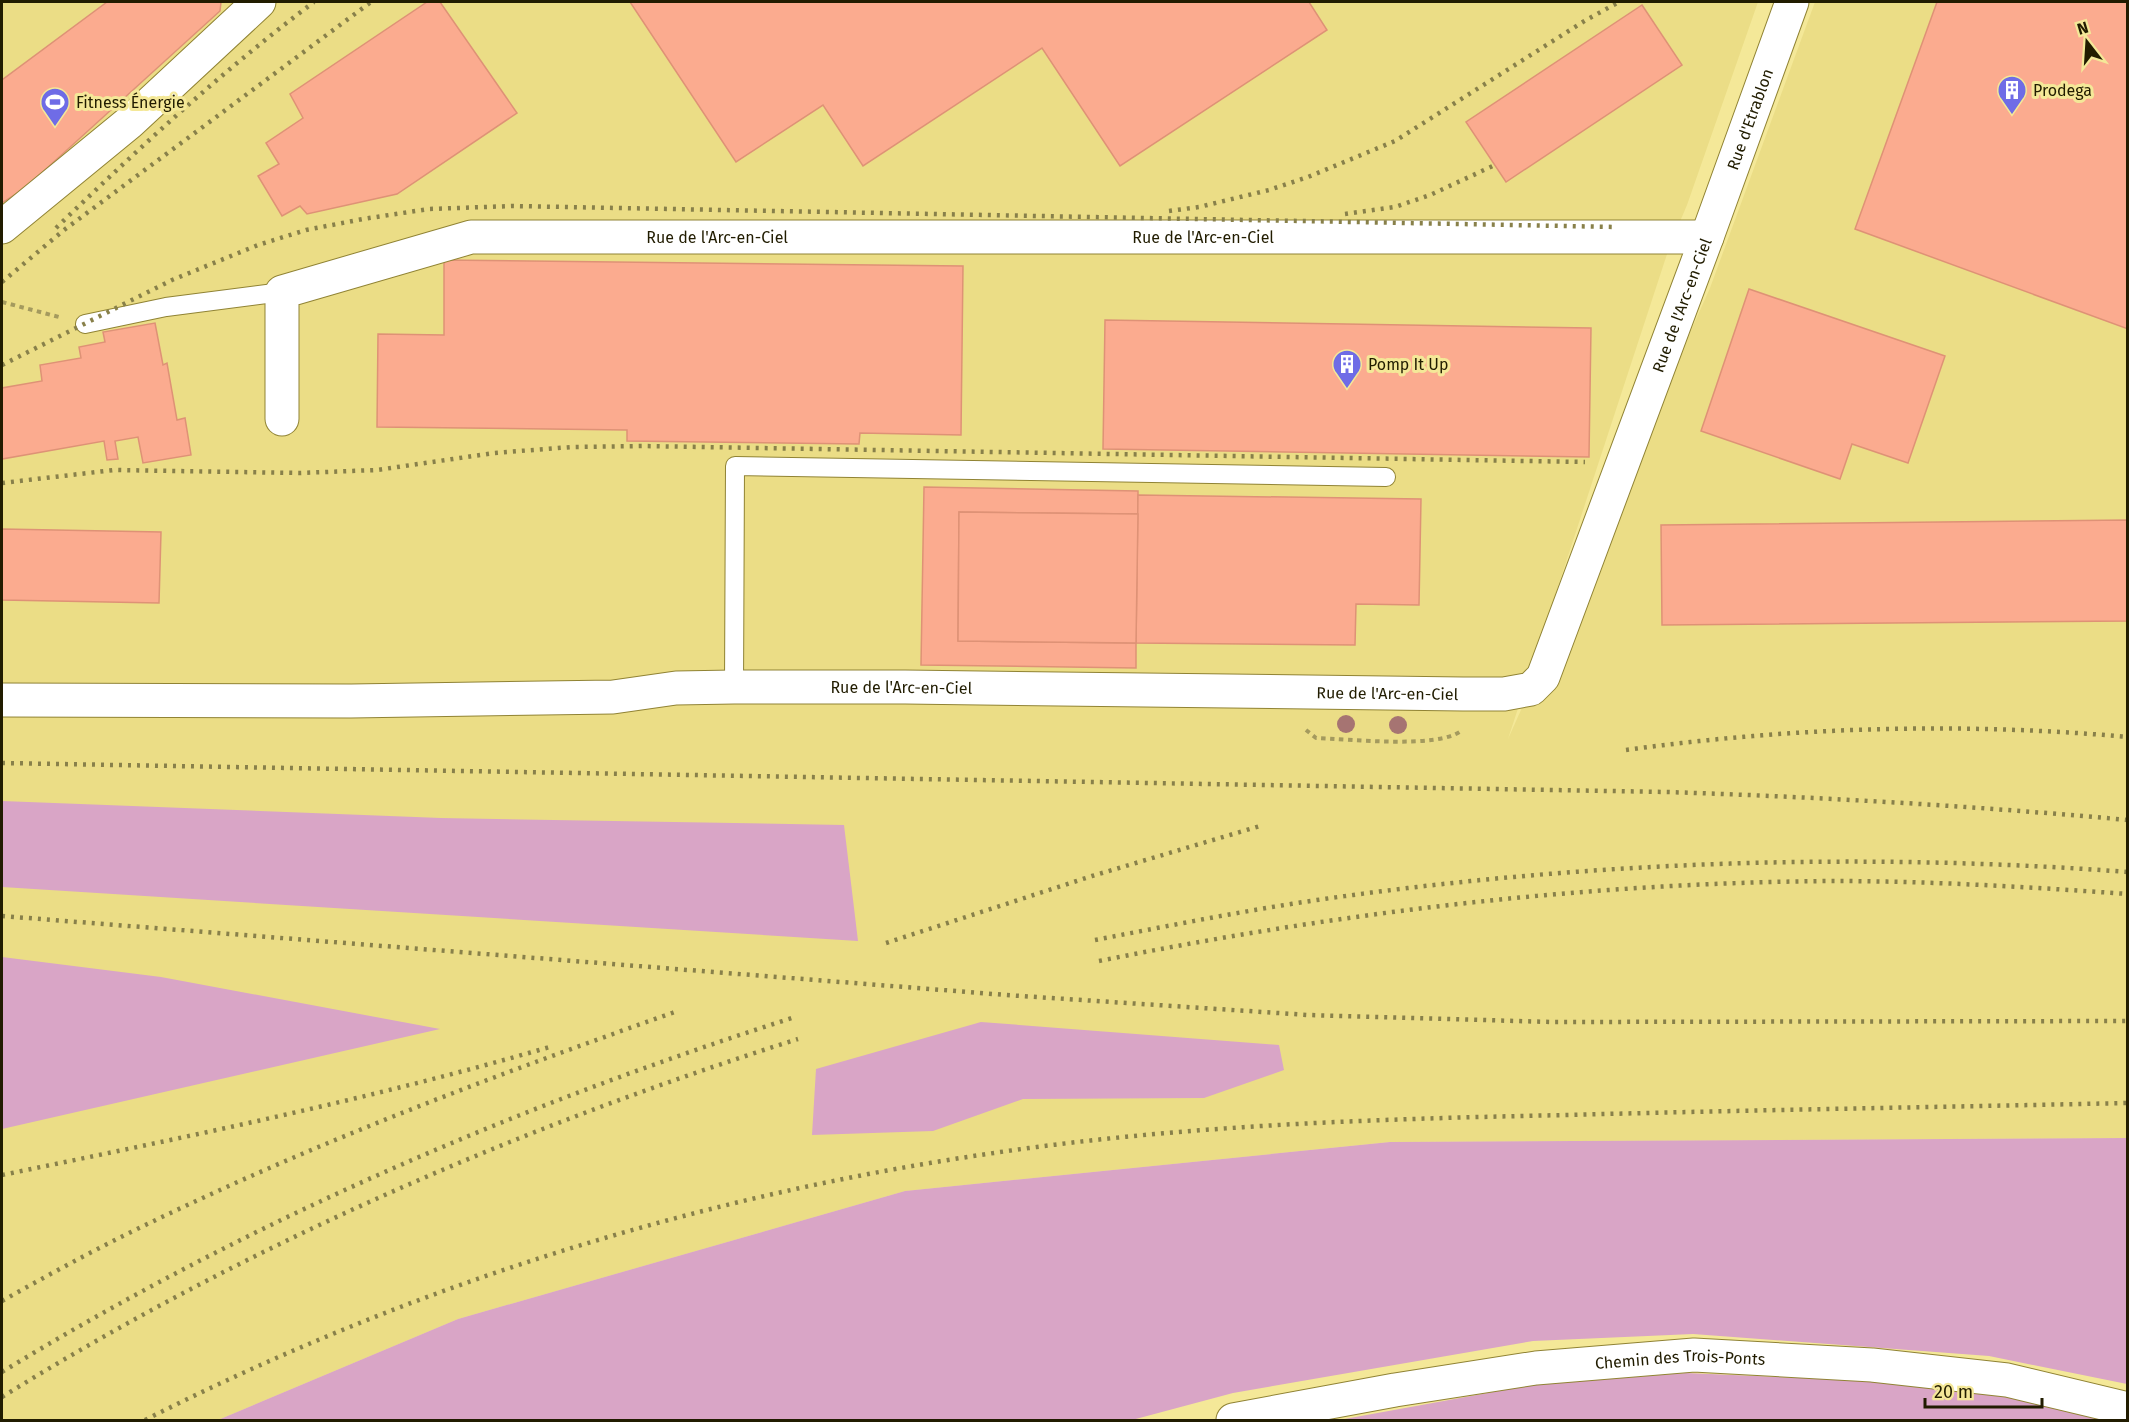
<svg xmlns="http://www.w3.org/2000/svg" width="2129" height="1422" font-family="'Fira Sans',sans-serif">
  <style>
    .built { fill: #ebdd86 }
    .green { fill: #d9a5c6 }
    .building { fill: #fbab8f; stroke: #de9276; stroke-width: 1.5 }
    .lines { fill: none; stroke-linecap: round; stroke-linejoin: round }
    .lane-casing { stroke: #908334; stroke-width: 20 }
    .street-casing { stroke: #908334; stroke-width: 35 }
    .path { stroke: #a49a5e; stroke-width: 4; stroke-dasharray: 4.5 4.5; stroke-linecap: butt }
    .lane { stroke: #fff; stroke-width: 18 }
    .street { stroke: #fff; stroke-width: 33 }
    .rail { stroke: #88804a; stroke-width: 4.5; stroke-dasharray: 3 6; stroke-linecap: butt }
    .tree { fill: #a67472 }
    .labels { text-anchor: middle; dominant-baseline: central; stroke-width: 6; stroke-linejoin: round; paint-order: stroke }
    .poi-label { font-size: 16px; fill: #211c00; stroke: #f4e898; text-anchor: start }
    .street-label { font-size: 16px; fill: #211c00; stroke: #f4e898 }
  </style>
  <rect width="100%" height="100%" fill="#f4e898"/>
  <!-- built -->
  <path class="built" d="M2,2H1758L1687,205L1670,245L1508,739L1710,288L1815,2H2127V1138L1390,1142L905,1191L458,1319L218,1420H2Z"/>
  <!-- green -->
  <g class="green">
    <path d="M2,801L441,818L844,825L858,941L2,887Z"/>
    <path d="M2,957L161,977L440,1029L2,1129Z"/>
    <path d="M981,1022L1279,1045L1284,1070L1204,1098L1023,1099L933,1131L812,1135L816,1069Z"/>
    <path d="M2127,1138V1384L1989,1356L1693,1334L1533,1341L1233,1393L1132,1420H218L458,1319L905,1191L1390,1142Z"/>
    <path d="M1686,1373L1873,1381L2005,1397L2125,1420H1339L1532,1385Z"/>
  </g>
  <!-- building -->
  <g class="building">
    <path d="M107,2H221L220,11L24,189L2,203V80Z"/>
    <path d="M427,2H440L517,113L397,194L307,214L300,206L282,216L258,176L279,164L266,143L303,118L290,94Z"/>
    <path d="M630,2H1309L1327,30L1120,166L1042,48L863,166L823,105L736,162Z"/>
    <path d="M1937,2H2128V329L1855,229Z"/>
    <path d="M1642,5L1682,65L1506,182L1466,122Z"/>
    <path d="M444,260L963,266L961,435L860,433L859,444L627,441V430L377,427L378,334L444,335Z"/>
    <path d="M1749,289L1945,356L1908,463L1852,444L1840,479L1701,431Z"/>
    <path d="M1105,320L1591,328L1589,457L1103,449Z"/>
    <path d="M155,323L163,365L167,363L177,420L185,418L191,455L143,463L138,437L115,441L118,459L107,460L104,441L2,459V388L42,381L40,365L81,358L79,347L105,342L103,332Z"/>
    <path d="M924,487L1138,491V514L959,512L958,641L1136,643V668L921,665Z"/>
    <path d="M1138,495L1421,499L1419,605L1356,604L1355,645L1136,643Z"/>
    <path d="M959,512L1138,514L1136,643L958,641Z"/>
    <path d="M2128,520V621L1662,625L1661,525Z"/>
    <path d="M2,529L161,532L159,603L2,600Z"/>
  </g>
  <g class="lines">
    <!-- lane casing -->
    <g class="lane-casing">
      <g id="lane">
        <path d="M85,324L166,307L282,292"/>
        <path d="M734,687L735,466L1386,477"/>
      </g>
    </g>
    <!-- street casing -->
    <g class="street-casing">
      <g id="street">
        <path d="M2,227L130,122L259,2"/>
        <path id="s1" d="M282,419V292L471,237H1707"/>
        <path id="s2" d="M2,700L351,701L613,697L676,688L734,687H905L1463,694H1504L1531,689L1543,677L1707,237L1792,2"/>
        <path id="s3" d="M1233,1420L1395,1390L1536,1368L1694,1355L1872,1365L2007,1380L2128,1409"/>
      </g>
    </g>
    <!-- path -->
    <g class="path">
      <path d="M2,302L59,317"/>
      <path d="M1306,730L1316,738C1351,739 1436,749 1461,731"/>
    </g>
    <!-- lane -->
    <use href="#lane" class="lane"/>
    <!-- street -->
    <use href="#street" class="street"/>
    <!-- rail -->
    <g class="rail">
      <path d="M1169,211L1199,207L1269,190L1308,177L1395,141L1586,20L1619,2"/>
      <path d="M1345,214L1395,207L1430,195L1495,165"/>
      <path d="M56,228C139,148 222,71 314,2"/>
      <path d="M2,282L64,230L371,2"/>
      <path d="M2,365L172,280L258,245L306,230L363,219L429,209L513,206L1617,227"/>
      <path d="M2,483L114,470L300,473L377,470L494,453L572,447L642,446L1585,462"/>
      <path d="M1626,750C1792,727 1961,722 2128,737"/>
      <path d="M2,763L1667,792C1821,797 1974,806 2128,820"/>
      <path d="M2,916L1006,995L1308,1015L1552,1022L2128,1021"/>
      <path d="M1095,940C1173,925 1252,909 1331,898C1595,861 1862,852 2128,872"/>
      <path d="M886,943L1092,876L1260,826"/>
      <path d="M1099,961C1343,912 1583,883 1832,881C1930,881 2029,887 2128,894"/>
      <path d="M2,1175C187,1137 372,1099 553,1046"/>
      <path d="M2,1301C41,1279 81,1257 121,1237C300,1148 487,1078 675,1012"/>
      <path d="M2,1372C249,1221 516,1106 792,1018"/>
      <path d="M2,1397C250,1243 520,1127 798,1039"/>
      <path d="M145,1420C408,1287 694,1197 987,1154C1179,1125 1373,1119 1567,1115C1754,1110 1941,1107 2128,1103"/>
    </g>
  </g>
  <!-- trees -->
  <g class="tree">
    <circle cx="1346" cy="724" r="9"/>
    <circle cx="1398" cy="725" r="9"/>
  </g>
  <!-- icons -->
  <defs>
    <g id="building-pin" transform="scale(1.5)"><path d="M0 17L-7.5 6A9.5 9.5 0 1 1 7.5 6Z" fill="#6f6ce6" stroke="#f4e898"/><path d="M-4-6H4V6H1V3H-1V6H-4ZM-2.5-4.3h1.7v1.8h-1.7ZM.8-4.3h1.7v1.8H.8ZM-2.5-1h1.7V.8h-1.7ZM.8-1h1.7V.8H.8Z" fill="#fff"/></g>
    <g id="stadium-pin" transform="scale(1.5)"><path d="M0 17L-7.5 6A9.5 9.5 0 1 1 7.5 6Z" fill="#6f6ce6" stroke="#f4e898"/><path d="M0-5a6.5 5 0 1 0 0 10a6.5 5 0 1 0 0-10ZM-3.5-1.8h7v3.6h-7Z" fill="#fff"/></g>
  </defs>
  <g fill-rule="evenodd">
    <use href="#building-pin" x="2012" y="90"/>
    <use href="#stadium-pin" x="55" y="102"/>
    <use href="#building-pin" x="1347" y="364"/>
  </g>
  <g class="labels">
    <!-- poi labels -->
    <g class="poi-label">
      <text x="2033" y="90">Prodega</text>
      <text x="76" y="102">Fitness Énergie</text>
      <text x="1368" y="364">Pomp It Up</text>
    </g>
    <!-- street labels -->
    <g class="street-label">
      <text stroke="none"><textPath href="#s2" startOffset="2142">Rue d'Etrablon</textPath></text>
      <text stroke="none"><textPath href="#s1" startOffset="570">Rue de l'Arc-en-Ciel</textPath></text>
      <text stroke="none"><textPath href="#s1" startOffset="1056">Rue de l'Arc-en-Ciel</textPath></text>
      <text stroke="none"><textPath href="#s2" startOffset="1944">Rue de l'Arc-en-Ciel</textPath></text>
      <text stroke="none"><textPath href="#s2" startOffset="900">Rue de l'Arc-en-Ciel</textPath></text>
      <text stroke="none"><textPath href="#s2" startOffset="1386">Rue de l'Arc-en-Ciel</textPath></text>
      <text stroke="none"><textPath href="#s3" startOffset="452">Chemin des Trois-Ponts</textPath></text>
    </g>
  </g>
  <!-- border -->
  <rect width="2129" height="1422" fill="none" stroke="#211c00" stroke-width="6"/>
  <!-- north arrow -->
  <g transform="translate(2087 42) rotate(343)" stroke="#f4e898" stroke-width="4.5" paint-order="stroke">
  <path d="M0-4.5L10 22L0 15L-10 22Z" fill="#211c00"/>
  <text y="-9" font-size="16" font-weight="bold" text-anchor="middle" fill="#211c00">N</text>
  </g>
  <!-- scale -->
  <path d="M1925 1398v9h117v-9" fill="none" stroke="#211c00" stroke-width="3"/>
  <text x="1934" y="1398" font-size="18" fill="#211c00" stroke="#f4e898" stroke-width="4.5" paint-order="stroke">20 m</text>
</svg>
